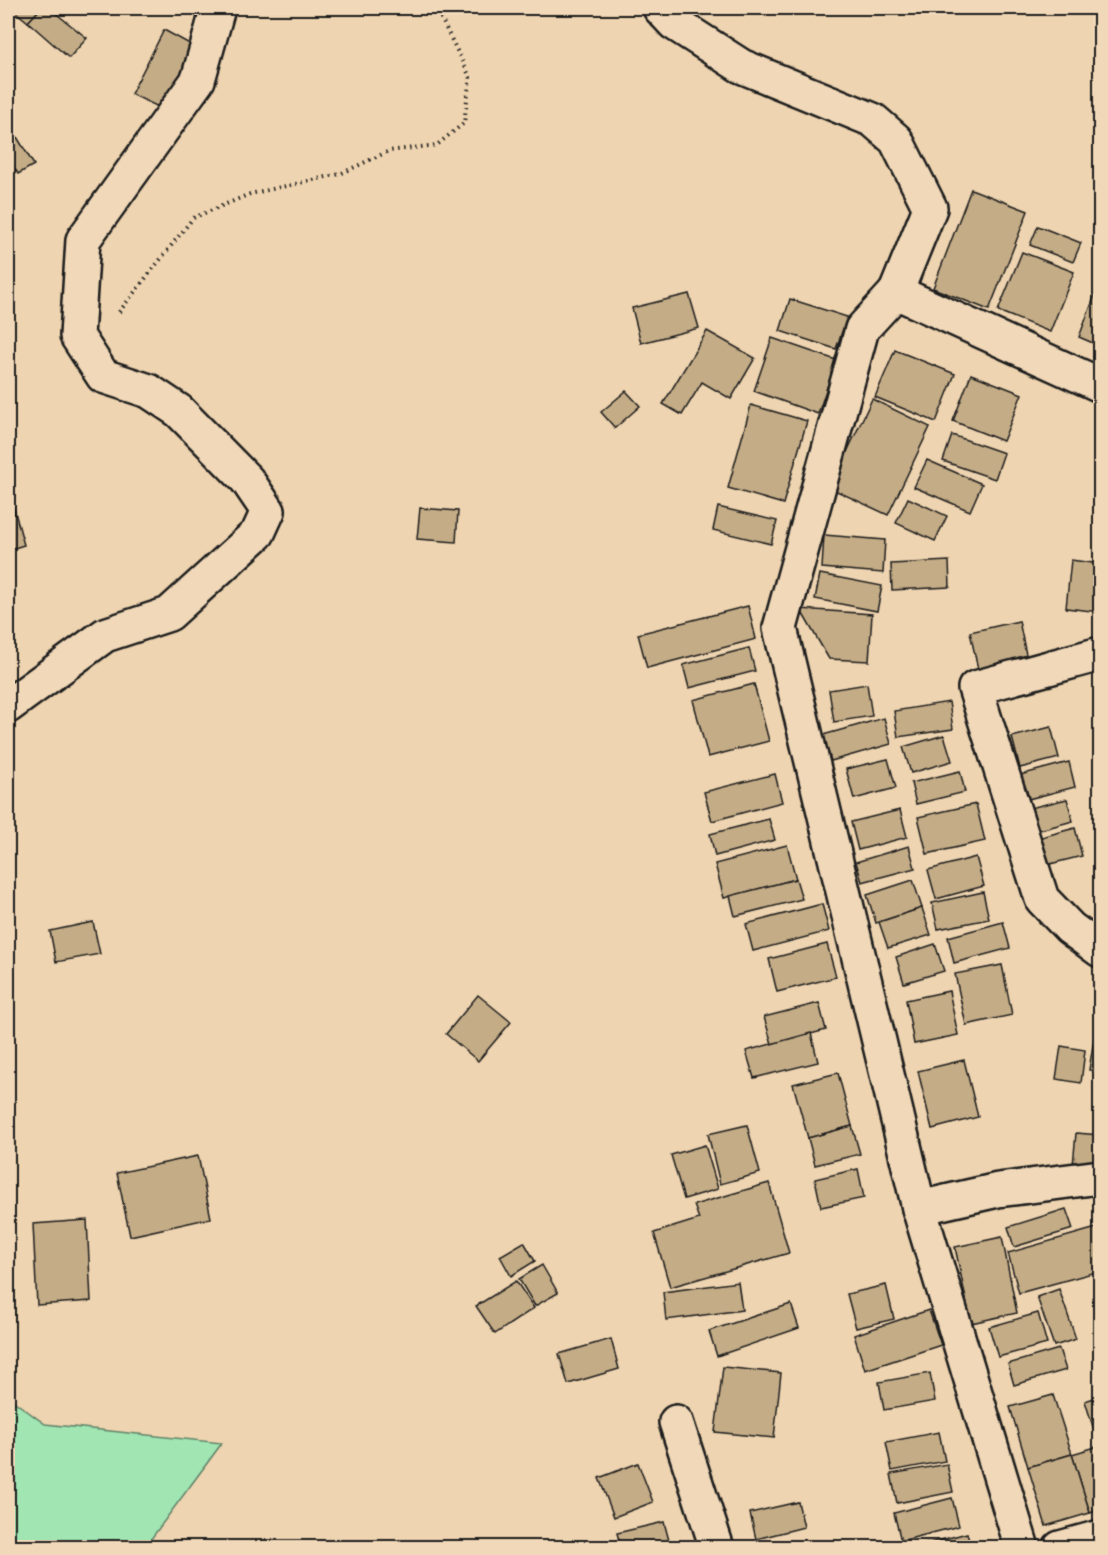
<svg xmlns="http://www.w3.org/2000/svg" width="1108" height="1555" font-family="Itim,sans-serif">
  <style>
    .green { fill: #a0e5b2; stroke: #5e8067; stroke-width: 1.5 }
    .building { fill: #c4ac86; stroke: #1c1c1c; stroke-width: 1.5 }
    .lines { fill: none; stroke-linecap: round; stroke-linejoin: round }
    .street-casing { stroke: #1c1c1c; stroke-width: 38 }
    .path { stroke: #1c1c1c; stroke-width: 4; stroke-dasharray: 1.5 4.5; stroke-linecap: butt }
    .street { stroke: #f0d8b8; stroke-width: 33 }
  </style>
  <rect width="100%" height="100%" fill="#eed4b0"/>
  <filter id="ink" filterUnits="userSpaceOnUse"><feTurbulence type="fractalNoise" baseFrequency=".0167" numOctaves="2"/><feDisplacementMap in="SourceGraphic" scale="12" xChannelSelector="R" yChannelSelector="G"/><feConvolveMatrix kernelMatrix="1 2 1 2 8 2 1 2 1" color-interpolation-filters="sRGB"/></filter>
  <g filter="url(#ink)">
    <!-- green -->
    <path class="green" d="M8,1397L45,1424L222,1443L145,1547H8Z"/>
    <!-- building -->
    <g class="building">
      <path d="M11,8H41L28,22Z"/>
      <path d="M41,8H49L87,38L69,58L28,22Z"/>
      <path d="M164,30L199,49L167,111L131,94Z"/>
      <path d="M17,137L34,165L18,174L8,157V143Z"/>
      <path d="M971,189L1028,211L989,310L933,288Z"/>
      <path d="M1038,226L1081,243L1073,262L1030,245Z"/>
      <path d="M1022,252L1074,272L1050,332L998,311Z"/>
      <path d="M1100,282V346L1079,337Z"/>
      <path d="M689,294L699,328L641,343L632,308Z"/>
      <path d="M790,299L847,317L836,349L780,331Z"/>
      <path d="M707,331L755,358L731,399L702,382L682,415L663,404Z"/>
      <path d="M772,338L836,360L818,414L754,391Z"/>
      <path d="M895,350L955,374L936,422L875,397Z"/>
      <path d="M971,374L1022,394L1003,441L953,421Z"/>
      <path d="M626,391L640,406L615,428L601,412Z"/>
      <path d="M872,399L930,427L888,515L830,488Z"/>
      <path d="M751,405L807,421L783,504L728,488Z"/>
      <path d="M952,435L1004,453L995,479L943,461Z"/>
      <path d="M927,460L982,484L970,511L914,487Z"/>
      <path d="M908,498L947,516L935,541L896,523Z"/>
      <path d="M13,505L24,545L8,550V506Z"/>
      <path d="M718,507L777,521L771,544L713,530Z"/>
      <path d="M420,508L458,511L456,542L417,539Z"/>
      <path d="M824,535L885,540L883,573L822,568Z"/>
      <path d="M1071,560L1100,564V612L1066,608Z"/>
      <path d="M949,561L950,587L892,590L891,564Z"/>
      <path d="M820,574L882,586L877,611L815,599Z"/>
      <path d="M748,606L756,639L647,668L638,634Z"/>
      <path d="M800,609L872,614L869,661L829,659Z"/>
      <path d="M1019,621L1028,664L979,674L970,632Z"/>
      <path d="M749,648L755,671L689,688L683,665Z"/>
      <path d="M754,684L769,741L708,757L693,700Z"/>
      <path d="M867,684L872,716L834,722L829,690Z"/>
      <path d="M949,702L953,729L898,737L894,711Z"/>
      <path d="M884,718L891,744L831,761L823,735Z"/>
      <path d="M1051,727L1059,758L1020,768L1012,737Z"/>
      <path d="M944,735L952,761L911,773L903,747Z"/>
      <path d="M888,759L896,788L854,799L846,769Z"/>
      <path d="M1069,762L1075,787L1028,799L1020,775Z"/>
      <path d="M960,771L965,792L916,804L911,783Z"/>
      <path d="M775,774L782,802L712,821L704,792Z"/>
      <path d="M1067,799L1073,821L1036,831L1030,808Z"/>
      <path d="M976,804L985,841L927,854L918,817Z"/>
      <path d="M900,810L907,837L858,850L851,822Z"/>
      <path d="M769,819L775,840L715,856L710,834Z"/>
      <path d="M1075,828L1082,856L1046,865L1038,838Z"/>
      <path d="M787,845L796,879L724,898L715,864Z"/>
      <path d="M909,846L915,868L862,882L856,862Z"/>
      <path d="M976,857L984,886L936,899L928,870Z"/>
      <path d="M796,879L802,899L735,916L730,896Z"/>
      <path d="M913,880L922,908L876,923L867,895Z"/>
      <path d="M983,892L989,919L938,929L932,903Z"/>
      <path d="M822,904L829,931L753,951L746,924Z"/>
      <path d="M922,908L931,935L888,948L879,922Z"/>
      <path d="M93,922L100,954L56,962L50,931Z"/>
      <path d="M1003,922L1010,948L954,963L948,937Z"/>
      <path d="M827,944L836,977L777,992L769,959Z"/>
      <path d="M935,944L944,971L904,983L896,957Z"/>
      <path d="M1002,965L1012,1015L966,1025L955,974Z"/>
      <path d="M949,991L958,1035L914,1044L906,1000Z"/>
      <path d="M478,995L511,1022L478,1061L446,1034Z"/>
      <path d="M819,1003L826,1030L772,1044L764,1017Z"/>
      <path d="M811,1033L818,1062L754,1078L746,1051Z"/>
      <path d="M1095,1033L1100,1034V1072L1089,1070Z"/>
      <path d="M1061,1046L1085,1050L1081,1083L1056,1079Z"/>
      <path d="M964,1060L978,1117L932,1129L918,1071Z"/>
      <path d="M838,1073L852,1126L808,1138L793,1084Z"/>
      <path d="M747,1125L760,1173L720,1184L708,1134Z"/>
      <path d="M852,1126L860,1154L815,1165L808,1138Z"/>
      <path d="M1076,1133L1100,1135V1168L1073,1165Z"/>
      <path d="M705,1145L718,1189L684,1199L671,1155Z"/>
      <path d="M198,1156L211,1218L130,1236L117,1173Z"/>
      <path d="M858,1169L864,1198L821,1207L815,1179Z"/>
      <path d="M769,1183L789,1253L670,1287L654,1233L699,1219L694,1205Z"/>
      <path d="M1066,1209L1073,1229L1014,1247L1008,1227Z"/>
      <path d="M87,1220L91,1301L37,1305L33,1224Z"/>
      <path d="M1100,1227V1271L1019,1293L1008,1253Z"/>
      <path d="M1002,1237L1017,1313L971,1323L955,1247Z"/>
      <path d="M524,1242L535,1261L511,1276L500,1256Z"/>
      <path d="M542,1265L558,1293L535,1306L519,1279Z"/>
      <path d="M516,1281L534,1308L495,1334L476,1306Z"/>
      <path d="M738,1282L742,1310L666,1320L663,1292Z"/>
      <path d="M886,1285L894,1319L856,1328L847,1294Z"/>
      <path d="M1059,1289L1076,1339L1054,1346L1037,1297Z"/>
      <path d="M791,1304L799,1328L717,1356L709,1331Z"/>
      <path d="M929,1310L941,1345L865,1370L854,1335Z"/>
      <path d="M1038,1313L1047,1344L998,1357L989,1327Z"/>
      <path d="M611,1339L619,1369L568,1384L559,1354Z"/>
      <path d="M1059,1349L1066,1370L1014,1385L1008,1364Z"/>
      <path d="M723,1367L781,1373L774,1438L715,1432Z"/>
      <path d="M930,1373L935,1401L884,1410L879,1382Z"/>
      <path d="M1053,1395L1072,1454L1028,1467L1010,1407Z"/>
      <path d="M1100,1396V1446H1099L1085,1401Z"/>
      <path d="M939,1432L945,1461L892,1471L886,1442Z"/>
      <path d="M1099,1446H1100V1510L1090,1513L1072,1454Z"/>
      <path d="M1072,1454L1090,1513L1046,1526L1028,1467Z"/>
      <path d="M638,1463L653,1502L614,1517L599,1478Z"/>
      <path d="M947,1464L953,1492L897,1503L891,1474Z"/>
      <path d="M952,1498L959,1526L901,1541L894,1513Z"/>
      <path d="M798,1502L804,1527L756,1539L750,1513Z"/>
      <path d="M664,1522L671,1548H621L617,1533Z"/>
      <path d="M967,1533L971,1548H923L922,1545Z"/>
    </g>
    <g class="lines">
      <!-- street casing -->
      <g class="street-casing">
        <g id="street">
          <path d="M660,8L674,23L741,66L873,120L896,140L930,208L896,292"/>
          <path d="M1100,654L975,688L1042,899L1070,928L1100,950"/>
          <path d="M8,706L105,635L169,614L258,533L268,511L247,480L179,411L149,391L103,376L77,336L83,240L198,80L218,8"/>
          <path d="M919,1208L998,1190L1100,1177"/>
          <path d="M676,1422L717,1548"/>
          <path d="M1022,1548L919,1208L780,628L862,329L896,292L1100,385"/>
          <path d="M1060,1548L1100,1537"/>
        </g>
      </g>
      <!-- path -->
      <path class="path" d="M119,312L193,218L250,194L340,174L389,151L437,145L464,123L470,77L436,8"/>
      <!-- street -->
      <use href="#street" class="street"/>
    </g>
  </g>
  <!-- margin -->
  <rect width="1108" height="1555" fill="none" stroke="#f0d8b8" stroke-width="30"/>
  <rect x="15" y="15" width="1078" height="1525" fill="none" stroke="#1c1c1c" stroke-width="2" filter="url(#ink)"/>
</svg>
